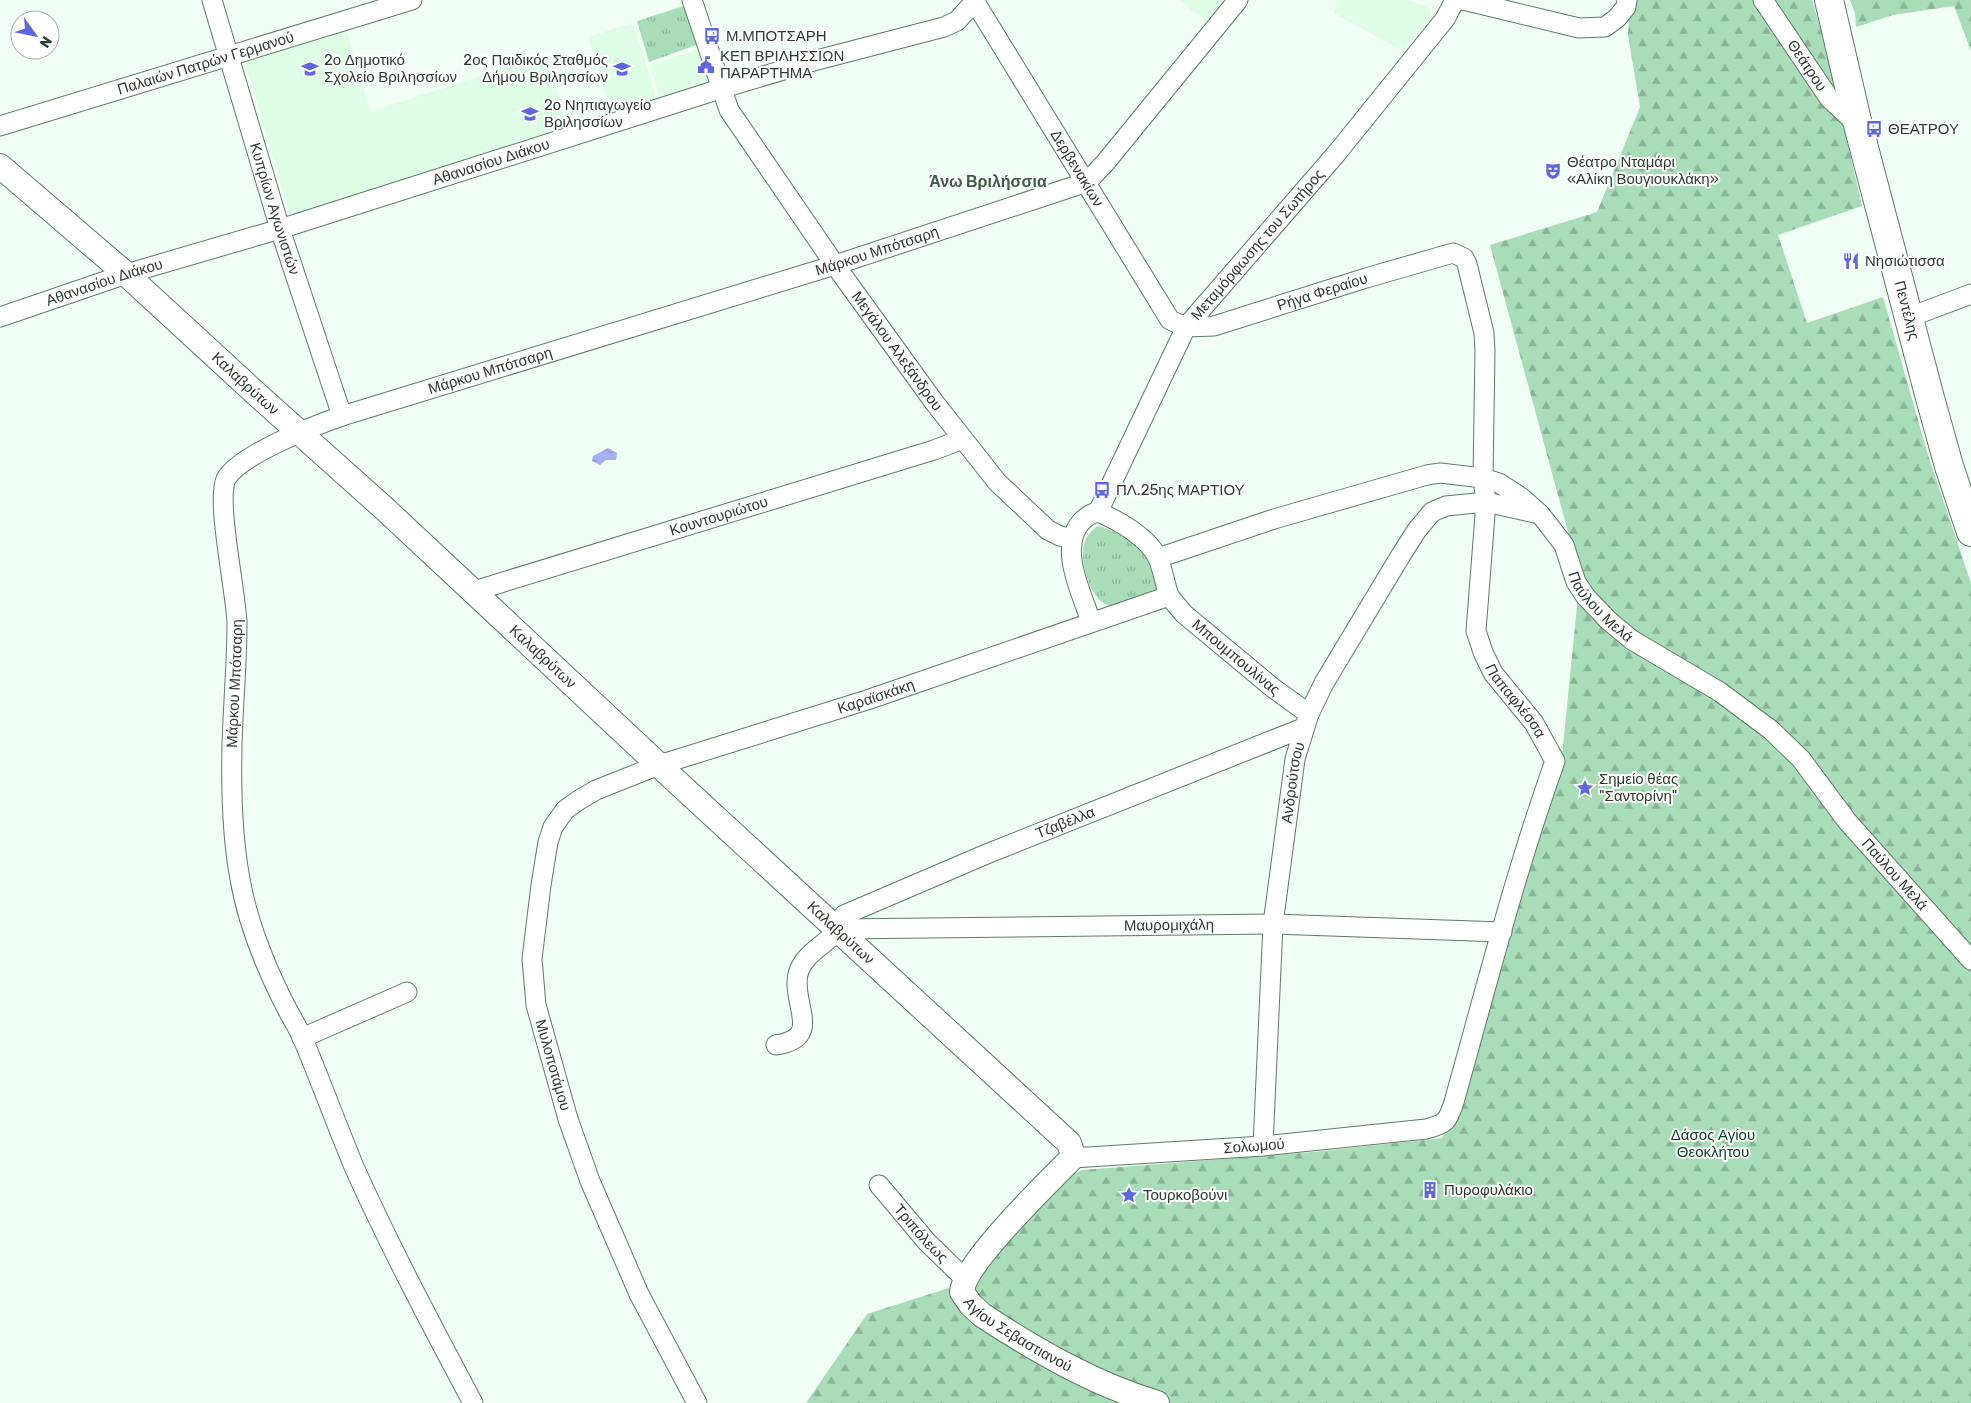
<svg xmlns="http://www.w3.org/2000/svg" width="1971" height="1403" font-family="Rubik,sans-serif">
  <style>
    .built { fill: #ddfde5 }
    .forest { fill: url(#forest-firs) }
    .park { fill: url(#park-tufts) }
    .water { fill: url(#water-ripples) }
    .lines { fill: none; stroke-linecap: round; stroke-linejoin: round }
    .minor-casing { stroke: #5d7b66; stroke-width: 21 }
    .tertiary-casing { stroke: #5d7b66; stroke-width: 26 }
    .secondary-casing { stroke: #5d7b66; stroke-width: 30 }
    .minor { stroke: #fff; stroke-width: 19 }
    .tertiary { stroke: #fff; stroke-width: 24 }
    .secondary { stroke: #fff; stroke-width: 28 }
    .labels { text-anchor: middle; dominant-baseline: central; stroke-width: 4; stroke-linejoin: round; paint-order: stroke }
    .poi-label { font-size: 15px; fill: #2e3b31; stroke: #fff; text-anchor: start }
    .street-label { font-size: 15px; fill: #2e3b31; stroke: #fff }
    .park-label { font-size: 15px; fill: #053e1f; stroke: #fff }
    .neighbourhood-label { font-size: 16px; font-weight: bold; fill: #3e5b46; stroke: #fff }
  </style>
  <defs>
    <pattern id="forest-firs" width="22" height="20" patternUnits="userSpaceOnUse" patternTransform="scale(1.25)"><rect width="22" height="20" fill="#a8ddb7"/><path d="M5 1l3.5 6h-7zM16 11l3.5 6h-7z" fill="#89b495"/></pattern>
    <pattern id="park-tufts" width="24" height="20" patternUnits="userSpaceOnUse" patternTransform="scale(1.25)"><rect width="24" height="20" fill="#a8ddb7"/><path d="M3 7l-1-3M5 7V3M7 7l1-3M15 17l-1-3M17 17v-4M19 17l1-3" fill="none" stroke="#89b495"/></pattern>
    <pattern id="water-ripples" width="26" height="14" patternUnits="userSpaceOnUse" patternTransform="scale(1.25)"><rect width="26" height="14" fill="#a5b1f7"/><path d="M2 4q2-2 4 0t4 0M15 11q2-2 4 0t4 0" fill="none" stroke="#8791c9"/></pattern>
  </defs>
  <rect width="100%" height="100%" fill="#f1fef5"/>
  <!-- built -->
  <g class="built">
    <path d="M1179,0H1225L1207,22Z"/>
    <path d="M1337,0H1407L1429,8L1431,16L1403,51L1334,13Z"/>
    <path d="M633,23L657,100L612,114L588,37Z"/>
    <path d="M346,30L370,112L545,55L568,130L290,217L245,61Z"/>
    <path d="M700,48L711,83L660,99L650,65Z"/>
  </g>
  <!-- forest -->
  <g class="forest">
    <path d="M1630,0H1812L1838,88L1847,141L1862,206L1778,235L1807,323L1883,297L1928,455L1971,583V1403H806L867,1314L977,1279L986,1263L1064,1178L1082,1170L1313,1152L1442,1138L1449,1124L1561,766L1580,576L1490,245L1597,212L1640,107L1628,35Z"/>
    <path d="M1850,0H1971V51L1954,6L1893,15L1856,27L1855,13Z"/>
  </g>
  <!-- park -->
  <g class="park">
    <path d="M687,5L699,44L649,62L637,21Z"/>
    <path d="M1097,526C1109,527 1145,547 1151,558C1155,567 1156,579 1159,589C1152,594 1120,607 1112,606C1091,605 1079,561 1084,544C1086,536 1091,532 1097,526Z"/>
  </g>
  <!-- water -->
  <path class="water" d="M608,448L617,453L616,460H606L600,465L592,461L593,456Z"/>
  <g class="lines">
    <!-- minor casing -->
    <g class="minor-casing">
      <g id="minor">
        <path id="s1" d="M212,0L280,229L342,416"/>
        <path id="s2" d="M692,0L729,110L835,265L934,402L997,482L1048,530L1060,536L1072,539"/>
        <path d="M1463,0L1579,28L1605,27L1617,18L1626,7L1627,0"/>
        <path id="s3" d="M1763,0L1829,98L1858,125"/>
        <path id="s4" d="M975,2L1170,320L1186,327L1214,326L1366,278L1453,253L1464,258L1467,264L1484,333L1485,350L1483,478L1486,502L1476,631L1483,652L1493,673L1534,723L1555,761C1515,873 1486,988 1454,1102C1448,1121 1446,1124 1426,1129L1263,1146L1072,1158"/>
        <path id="s5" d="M0,126L412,0"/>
        <path id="s6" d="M0,317L126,274L280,229L720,89L817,60L944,27L957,21L976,0"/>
        <path d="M1910,317L1971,294"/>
        <path id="s7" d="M1098,512L1186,327L1336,154L1445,19L1455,0"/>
        <path id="s8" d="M1158,558L1274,519L1427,475L1440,473L1483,478L1499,483L1522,498L1540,514L1564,545L1576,582L1586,597L1609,621L1632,640L1720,692L1771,730L1801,759L1847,821L1971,960"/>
        <path id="s9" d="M474,591L934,450L963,439"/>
        <path id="s10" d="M1169,596L1184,614L1273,688L1309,714"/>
        <path id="s11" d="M837,929L1273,924L1502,932"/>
        <path d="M302,1038L407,992"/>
        <path id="s12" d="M776,1045C824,1038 791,1004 798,974C804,952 826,946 838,929C840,925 842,919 844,915L989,853L1303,728"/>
        <path id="s13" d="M1263,1146L1273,924L1295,759L1309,714L1324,683L1401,555L1417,530L1432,512L1446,506L1486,502L1535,513"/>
        <path id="s14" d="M879,1185L927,1242L965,1279"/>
        <path id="s15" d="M473,1403C432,1326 391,1249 355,1169C337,1126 321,1082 303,1039C296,1024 287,1010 280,995C262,958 247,920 240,879C232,836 231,789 232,746C233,705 237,664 237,623C236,592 216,501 226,479C239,455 316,425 342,416L835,265L1087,182L1105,163L1238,0"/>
        <path id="s16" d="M697,1403L639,1294L590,1181L568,1119L536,1005L532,959L541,885L548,842L553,827L565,810L579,800L596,790L659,765L867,700L1169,596C1165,584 1163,570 1158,558C1149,538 1118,520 1098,512C1091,513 1086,517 1081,522C1058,549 1082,593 1091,622"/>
      </g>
    </g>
    <!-- tertiary casing -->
    <g class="tertiary-casing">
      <g id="tertiary">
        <path id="s17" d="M0,166L126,274L252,390L386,510L677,782L1069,1143L1072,1152V1158C1050,1180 963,1265 962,1292L971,1305L982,1315C1037,1351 1094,1384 1157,1403"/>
      </g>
    </g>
    <!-- secondary casing -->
    <g class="secondary-casing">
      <g id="secondary">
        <path id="s18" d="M1829,0L1858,125L1930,398L1949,466L1971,532"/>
      </g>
    </g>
    <!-- minor -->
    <use href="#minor" class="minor"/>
    <!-- tertiary -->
    <use href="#tertiary" class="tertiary"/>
    <!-- secondary -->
    <use href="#secondary" class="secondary"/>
  </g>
  <!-- icons -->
  <defs>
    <g id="bus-bare" transform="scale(1.35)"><path d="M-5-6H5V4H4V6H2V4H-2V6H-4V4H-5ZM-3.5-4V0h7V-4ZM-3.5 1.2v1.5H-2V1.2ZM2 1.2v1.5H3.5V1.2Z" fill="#5f67df" stroke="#fff" stroke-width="2.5" paint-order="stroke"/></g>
    <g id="civic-bare" transform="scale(1.35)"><path d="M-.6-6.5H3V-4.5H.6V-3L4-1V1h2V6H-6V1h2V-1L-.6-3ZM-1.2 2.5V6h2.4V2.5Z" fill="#5f67df" stroke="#fff" stroke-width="2.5" paint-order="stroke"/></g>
    <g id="school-bare" transform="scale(1.35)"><path d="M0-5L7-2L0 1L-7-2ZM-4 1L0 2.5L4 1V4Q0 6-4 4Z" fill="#5f67df" stroke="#fff" stroke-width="2.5" paint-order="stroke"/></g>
    <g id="theatre-bare" transform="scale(1.35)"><path d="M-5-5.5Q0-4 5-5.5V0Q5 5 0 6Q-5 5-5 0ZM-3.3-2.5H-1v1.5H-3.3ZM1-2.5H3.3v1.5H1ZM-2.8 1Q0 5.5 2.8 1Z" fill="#5f67df" stroke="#fff" stroke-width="2.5" paint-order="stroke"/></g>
    <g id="restaurant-bare" transform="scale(1.35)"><path d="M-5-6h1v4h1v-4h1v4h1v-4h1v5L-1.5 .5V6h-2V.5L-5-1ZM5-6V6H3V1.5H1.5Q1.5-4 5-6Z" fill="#5f67df" stroke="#fff" stroke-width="2.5" paint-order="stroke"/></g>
    <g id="sight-bare" transform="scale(1.35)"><path d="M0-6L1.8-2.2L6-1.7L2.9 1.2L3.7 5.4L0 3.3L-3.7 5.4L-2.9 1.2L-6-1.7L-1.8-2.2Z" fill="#5f67df" stroke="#fff" stroke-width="2.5" paint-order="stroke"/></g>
    <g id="building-bare" transform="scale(1.35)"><path d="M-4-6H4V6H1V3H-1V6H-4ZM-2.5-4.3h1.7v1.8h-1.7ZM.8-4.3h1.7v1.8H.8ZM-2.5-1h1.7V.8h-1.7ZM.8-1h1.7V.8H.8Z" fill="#5f67df" stroke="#fff" stroke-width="2.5" paint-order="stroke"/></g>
  </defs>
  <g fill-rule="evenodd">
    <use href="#bus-bare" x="712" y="36"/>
    <use href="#civic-bare" x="706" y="65"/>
    <use href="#school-bare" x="310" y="69"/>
    <use href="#school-bare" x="622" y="69"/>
    <use href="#school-bare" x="530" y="114"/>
    <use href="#bus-bare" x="1874" y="129"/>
    <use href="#theatre-bare" x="1553" y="171"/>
    <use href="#restaurant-bare" x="1851" y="261"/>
    <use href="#bus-bare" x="1102" y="490"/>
    <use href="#sight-bare" x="1585" y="788"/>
    <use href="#building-bare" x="1430" y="1190"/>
    <use href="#sight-bare" x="1129" y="1195"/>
  </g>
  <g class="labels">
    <!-- poi labels -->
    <g class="poi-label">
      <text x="726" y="36">Μ.ΜΠΟΤΣΑΡΗ</text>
      <text x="720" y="56">ΚΕΠ ΒΡΙΛΗΣΣΙΩΝ<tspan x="720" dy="17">ΠΑΡΑΡΤΗΜΑ</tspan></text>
      <text x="324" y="60">2ο Δημοτικό<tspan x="324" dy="17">Σχολείο Βριλησσίων</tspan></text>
      <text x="608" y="60" text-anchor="end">2ος Παιδικός Σταθμός<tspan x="608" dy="17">Δήμου Βριλησσίων</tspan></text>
      <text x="544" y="105">2ο Νηπιαγωγείο<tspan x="544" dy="17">Βριλησσίων</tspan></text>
      <text x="1888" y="129">ΘΕΑΤΡΟΥ</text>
      <text x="1567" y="162">Θέατρο Νταμάρι<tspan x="1567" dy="17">«Αλίκη Βουγιουκλάκη»</tspan></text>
      <text x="1865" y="261">Νησιώτισσα</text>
      <text x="1116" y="490">ΠΛ.25ης ΜΑΡΤΙΟΥ</text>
      <text x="1599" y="779">Σημείο θέας<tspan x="1599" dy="17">"Σαντορίνη"</tspan></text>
      <text x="1444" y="1190">Πυροφυλάκιο</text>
      <text x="1143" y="1195">Τουρκοβούνι</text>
    </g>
    <!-- street labels -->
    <g class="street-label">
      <text stroke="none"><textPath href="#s5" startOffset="215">Παλαιών Πατρών Γερμανού</textPath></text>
      <text stroke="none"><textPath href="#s3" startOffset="79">Θεάτρου</textPath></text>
      <text stroke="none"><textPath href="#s6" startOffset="515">Αθανασίου Διάκου</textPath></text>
      <text stroke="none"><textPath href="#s4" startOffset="195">Δερβενακίων</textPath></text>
      <text stroke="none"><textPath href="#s1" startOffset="218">Κυπρίων Αγωνιστών</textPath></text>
      <text stroke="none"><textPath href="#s7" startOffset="314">Μεταμόρφωσης του Σωτήρος</textPath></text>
      <text stroke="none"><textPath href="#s15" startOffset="1670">Μάρκου Μπότσαρη</textPath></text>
      <text stroke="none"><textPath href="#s6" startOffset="110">Αθανασίου Διάκου</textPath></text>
      <text stroke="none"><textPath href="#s4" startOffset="532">Ρήγα Φεραίου</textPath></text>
      <text stroke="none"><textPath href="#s18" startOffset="320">Πεντέλης</textPath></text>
      <text stroke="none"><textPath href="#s2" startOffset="410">Μεγάλου Αλεξάνδρου</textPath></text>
      <text stroke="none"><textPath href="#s15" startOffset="1265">Μάρκου Μπότσαρη</textPath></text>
      <text stroke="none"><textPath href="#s17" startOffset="328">Καλαβρύτων</textPath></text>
      <text stroke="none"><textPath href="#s9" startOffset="256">Κουντουριώτου</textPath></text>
      <text stroke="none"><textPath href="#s8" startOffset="519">Παύλου Μελά</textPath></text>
      <text stroke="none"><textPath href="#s17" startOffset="732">Καλαβρύτων</textPath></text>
      <text stroke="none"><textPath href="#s10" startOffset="91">Μπουμπουλίνας</textPath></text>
      <text stroke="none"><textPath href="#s15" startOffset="771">Μάρκου Μπότσαρη</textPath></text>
      <text stroke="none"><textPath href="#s16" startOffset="964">Καραϊσκάκη</textPath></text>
      <text stroke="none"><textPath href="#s4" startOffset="1138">Παπαφλέσσα</textPath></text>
      <text stroke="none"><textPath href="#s13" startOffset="365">Ανδρούτσου</textPath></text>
      <text stroke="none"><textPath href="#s12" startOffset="404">Τζαβέλλα</textPath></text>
      <text stroke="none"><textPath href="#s8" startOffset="922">Παύλου Μελά</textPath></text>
      <text stroke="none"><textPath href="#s11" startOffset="332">Μαυρομιχάλη</textPath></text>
      <text stroke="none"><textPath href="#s17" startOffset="1138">Καλαβρύτων</textPath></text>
      <text transform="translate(553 1065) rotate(74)">Μυλοποτάμου</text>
      <text transform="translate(1254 1146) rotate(-4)">Σολωμού</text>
      <text stroke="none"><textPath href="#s14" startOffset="64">Τριπόλεως</textPath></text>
      <text stroke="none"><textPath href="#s17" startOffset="1710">Αγίου Σεβαστιανού</textPath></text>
    </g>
    <!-- park labels -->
    <g class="park-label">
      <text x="1713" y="1135">Δάσος Αγίου<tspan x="1713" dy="17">Θεοκλήτου</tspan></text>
    </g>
    <!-- neighbourhood labels -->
    <g class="neighbourhood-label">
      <text x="988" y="181">Άνω Βριλήσσια</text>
    </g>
  </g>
  <!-- north arrow -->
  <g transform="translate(35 35) rotate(123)"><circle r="24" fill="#ffffff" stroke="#abb1ad"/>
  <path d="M0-4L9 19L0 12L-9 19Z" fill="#5f67df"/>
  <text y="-8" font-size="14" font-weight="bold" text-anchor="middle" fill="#2e3b31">N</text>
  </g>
</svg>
